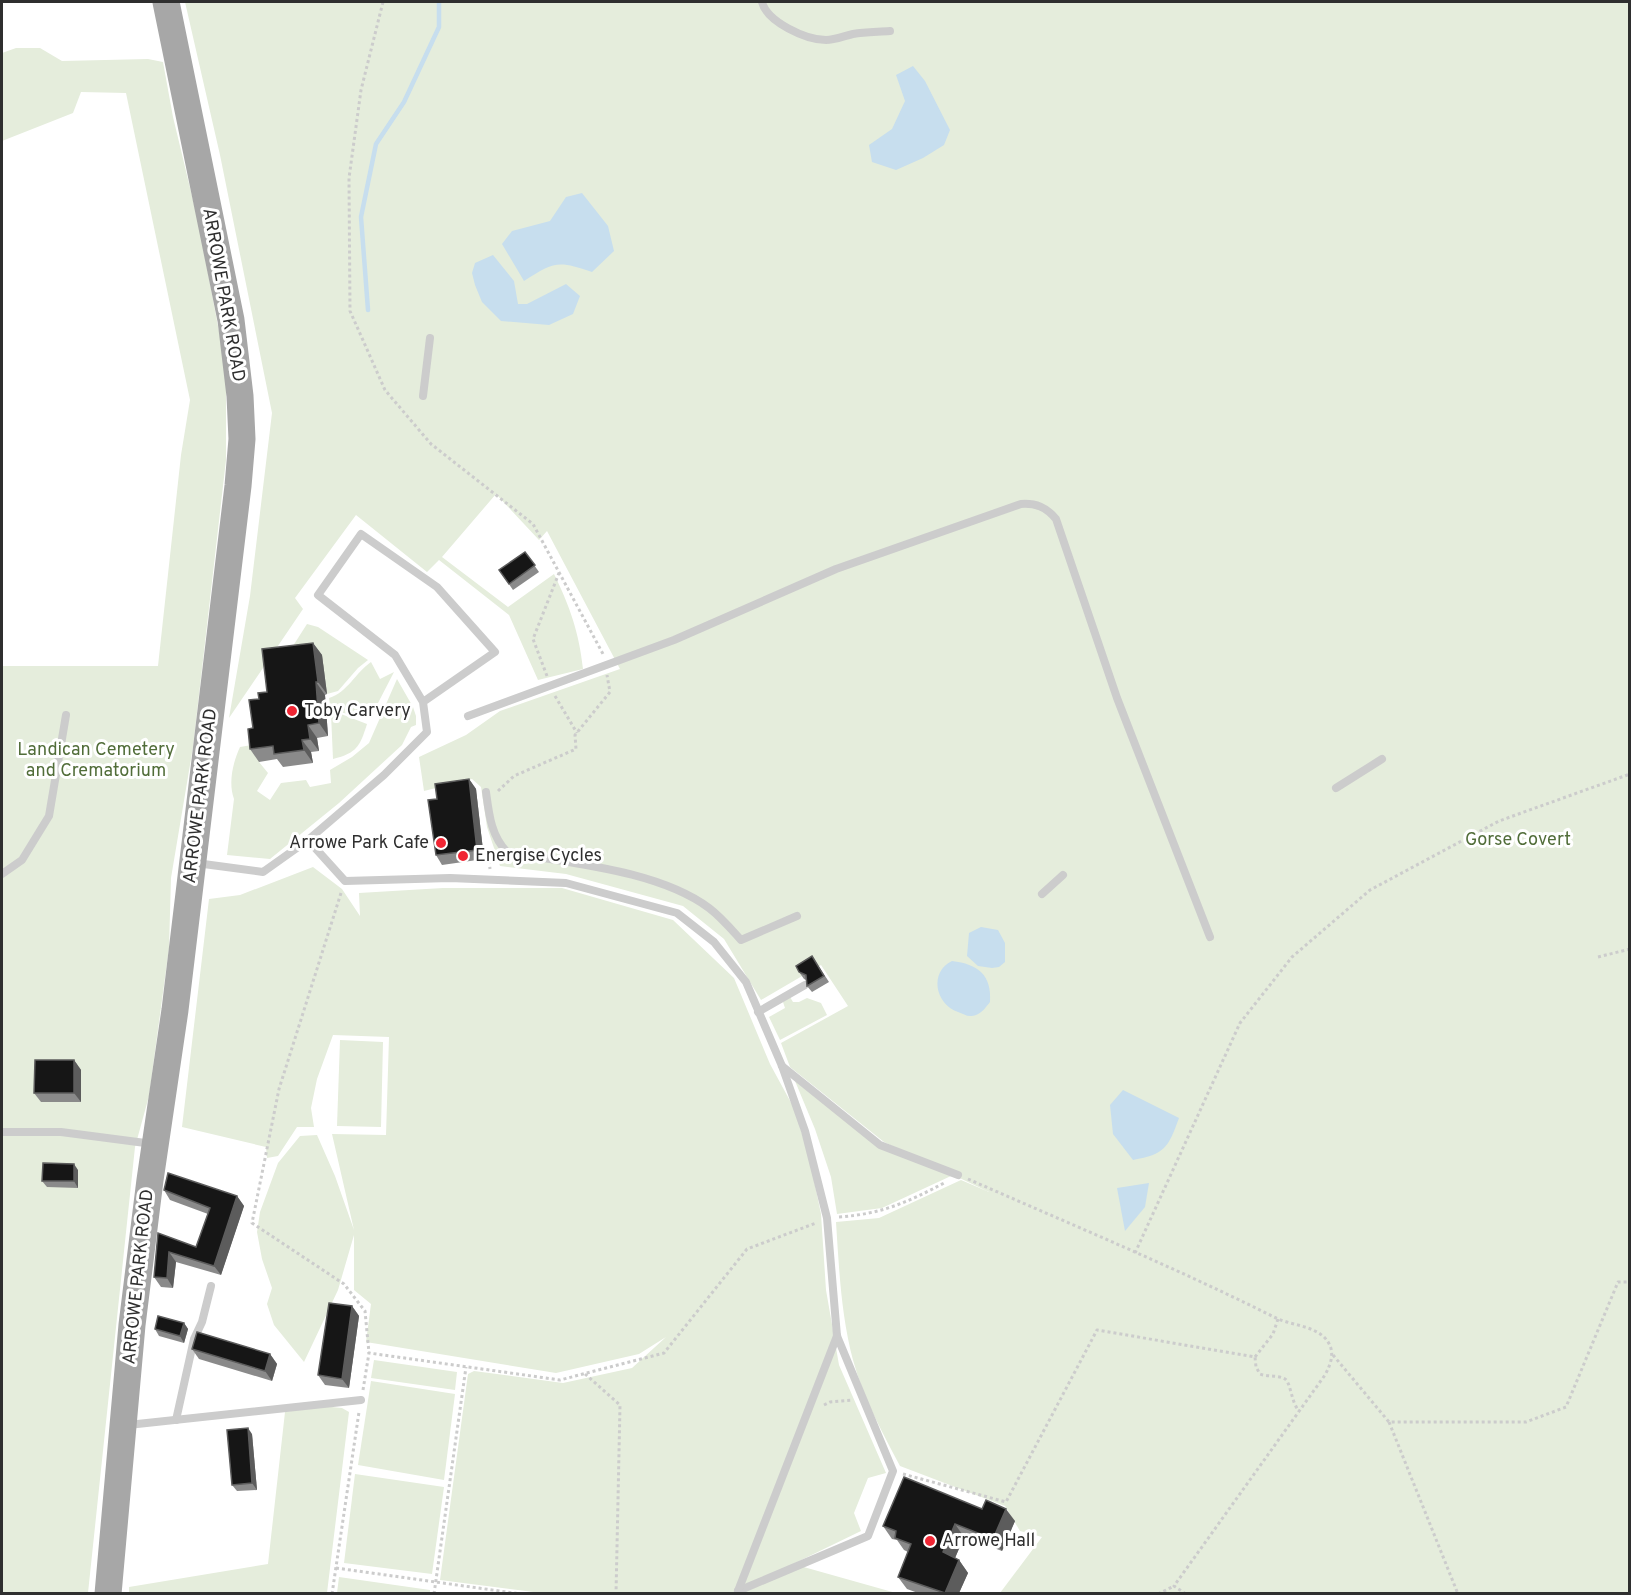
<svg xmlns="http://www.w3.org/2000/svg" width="1631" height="1595" font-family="Overpass,sans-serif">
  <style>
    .green { fill: #e5eddc }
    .water { fill: #c7deee }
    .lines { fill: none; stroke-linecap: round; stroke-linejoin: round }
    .stream { stroke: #c7deee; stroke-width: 4.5 }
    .path { stroke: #ccc; stroke-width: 3; stroke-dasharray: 3 3; stroke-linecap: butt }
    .lane { stroke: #ccc; stroke-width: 8 }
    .primary { stroke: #a7a7a7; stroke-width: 27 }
    .wall { fill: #8a8a8a }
    .shaded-wall { fill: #5c5c5c }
    .building { fill: #161616; stroke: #5c5c5c; stroke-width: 1.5 }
    .poi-dot { fill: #f02634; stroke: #fff; stroke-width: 2 }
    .labels { text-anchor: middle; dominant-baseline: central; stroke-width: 6; stroke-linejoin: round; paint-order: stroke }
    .street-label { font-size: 18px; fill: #2f2f2f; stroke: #fff }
    .poi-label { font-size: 18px; fill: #2f2f2f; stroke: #fff; text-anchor: start }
    .park-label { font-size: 18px; fill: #516d39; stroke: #fff }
  </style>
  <rect width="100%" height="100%" fill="#fff"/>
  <!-- green -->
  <g class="green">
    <path d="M185,2H1629V1593H1000L1042,1537L1020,1531L1005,1506L900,1466C882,1432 863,1397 853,1360C841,1315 839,1268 836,1222L879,1218L961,1180L989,1192L884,1142L790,1067L781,1043L848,1006L821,965L761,1000L724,939L683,906L566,874L500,866L487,827L481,787L472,779L424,791L419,757L466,735L500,711L620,669L547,531L539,540L496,494L442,557L508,607L554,574C570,607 579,632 583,669L538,680L509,615L439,560L427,572L356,515L295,598L303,609L229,718L250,596L272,413L220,155Z"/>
    <path d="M16,48H40L62,61L148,59L163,62L173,117L198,221L226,368V460L193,747L171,878L169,948L149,1096L135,1147L88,1593L2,1594V666H158L181,455L190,400L126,93L81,92L73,113L2,141V53Z"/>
    <path d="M307,624L318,627L368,660L358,668L338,691L327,694L321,655L284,660Z"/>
    <path d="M371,662L380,679L394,672L377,705L366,718L335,711L330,706L329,698C348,692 355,673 371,662Z"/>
    <path d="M397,679L413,707L416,716V725L411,727L402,745L339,803L270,859L227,855L234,799C228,783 233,762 240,747L257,744L259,762L268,773L257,791L270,800L281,783L306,780L310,787L331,783L330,770L352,757L369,743Z"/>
    <path d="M331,714H341L367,724C360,746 357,753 333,759Z"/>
    <path d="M313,867L342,889L360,916L359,893L443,888H562L673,920L734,978L770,1064L795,1110L810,1161L821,1214L826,1290L839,1365L886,1473L868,1478L854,1513L861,1531L793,1564L896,1593L549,1594L440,1580L468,1374L474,1371L563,1383L632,1368L666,1337L639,1354L556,1373L366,1342L371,1304L354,1290V1235L338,1290L304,1362L274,1325L267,1304L272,1288L262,1259L257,1232L260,1212L278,1163L300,1136L317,1135L335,1176L354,1230L332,1134L386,1135L389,1037L333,1035L317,1079L311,1108L314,1127H297L278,1156L267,1158L266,1147L182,1127L209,899L240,895Z"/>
    <path d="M790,997L793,1002H799L807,998L821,1003L827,1015L780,1040L769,1017L785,1008L783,1002Z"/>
    <path d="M340,1040L383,1042L381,1127L337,1126Z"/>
    <path d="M795,1081L879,1147L951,1176L882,1208L837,1214L831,1177L815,1129Z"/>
    <path d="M374,1360L457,1372L455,1390L371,1378Z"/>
    <path d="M371,1381L455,1394L444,1480L358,1465Z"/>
    <path d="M321,1406L342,1408L349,1412L327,1593L129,1594V1587L268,1564L285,1412Z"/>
    <path d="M355,1474L444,1487L432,1574L344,1563Z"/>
    <path d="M339,1577L430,1590V1593H337Z"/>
  </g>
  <!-- water -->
  <g class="water">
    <path d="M913,66L925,81L950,130L944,145L923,158L896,170L872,162L869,145L892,129L905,101L896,75Z"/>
    <path d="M582,193L608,226L614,251L592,272C557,260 554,262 524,281L502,244L512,231L550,221L566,197Z"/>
    <path d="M493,255L514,281L518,304H527L566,284L580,296L573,314L549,325L501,321L482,302L475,285L472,273L475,263Z"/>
    <path d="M981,927L998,930L1005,943V962L999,967L992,968L978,966L967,956L969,933Z"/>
    <path d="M952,961C978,964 992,975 990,1002C986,1007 982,1013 976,1015C968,1018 964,1014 958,1012C935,1004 929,972 952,961Z"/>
    <path d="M1123,1090L1179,1118C1168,1148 1165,1154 1133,1160L1113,1134L1110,1105Z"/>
    <path d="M1149,1183L1145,1207L1125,1231L1117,1188Z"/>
  </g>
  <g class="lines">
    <!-- stream -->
    <path class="stream" d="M368,310L361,217L376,144L404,102L439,27V2"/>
    <!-- path -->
    <g class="path">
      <path d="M383,2L361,90L349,178L350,311L385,390L431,444L533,524L603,654"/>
      <path d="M547,676L533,639L559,573"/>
      <path d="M555,696L577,733"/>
      <path d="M498,791L514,776L576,749L575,735L610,692L607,675"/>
      <path d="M488,849L490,869"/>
      <path d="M341,893L279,1089L252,1223L344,1284L365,1311L369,1353"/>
      <path d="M1598,957L1630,949"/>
      <path d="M968,1179C1070,1224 1174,1267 1274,1317C1289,1325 1311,1325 1324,1337C1336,1349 1332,1362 1325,1375L1174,1586L1186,1594"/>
      <path d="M839,1217C882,1214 908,1202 946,1182"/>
      <path d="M1135,1253L1240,1023L1292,957L1370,890L1499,821L1630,774"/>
      <path d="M1333,1355L1389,1422H1526L1566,1407L1618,1282H1630"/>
      <path d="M1255,1357L1273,1334L1278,1319"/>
      <path d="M585,1374L620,1405L616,1594"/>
      <path d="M363,1390L369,1353L560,1380L664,1353L747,1249L816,1223"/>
      <path d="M824,1405L830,1402L853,1400"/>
      <path d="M1389,1422L1458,1594"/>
      <path d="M903,1474L1006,1502L1097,1330L1255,1357L1256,1367L1260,1374C1268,1377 1278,1375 1285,1379C1291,1383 1291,1402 1299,1411"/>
      <path d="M336,1568L521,1594"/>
      <path d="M332,1594L359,1412"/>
      <path d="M434,1594L466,1367"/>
      <path d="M1158,1594L1174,1586"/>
    </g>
    <!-- lane -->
    <g class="lane">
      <path d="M762,2C767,22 806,40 826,40C835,40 844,36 853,34C865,32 878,32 890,31"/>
      <path d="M423,396L430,338"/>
      <path d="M468,716L674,640L836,569L1021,504C1036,503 1046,507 1056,519L1117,698L1210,937"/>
      <path d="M1336,788L1382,759"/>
      <path d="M486,792C489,814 491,836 507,852C568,863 658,870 709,908C721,917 731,929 741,940L797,916"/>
      <path d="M308,840L384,775L427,732L423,702L395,655L318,595L361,534L437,587L495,652L423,702"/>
      <path d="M196,863L263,872L308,840L345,881L450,878L566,883L677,913L714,942L746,982L782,1066L805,1131L827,1218L837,1336L893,1471L868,1536L738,1591"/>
      <path d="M2,874L22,860L49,816L66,715"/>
      <path d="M1042,894L1063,875"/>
      <path d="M758,1012L805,985"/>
      <path d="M782,1066L880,1145L958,1175"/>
      <path d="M2,1132H61L153,1144"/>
      <path d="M176,1420L194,1339L202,1322L211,1286"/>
      <path d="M128,1425L361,1400"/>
      <path d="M738,1591L837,1336"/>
    </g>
    <!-- primary -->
    <path class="primary" d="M108,1594L132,1325L150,1180L175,1010L238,486L242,439L240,396L231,320L166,2"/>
  </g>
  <!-- wall -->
  <g class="wall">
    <path d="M525,552L539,572L513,590L499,570Z"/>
    <path d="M313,643L322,655L327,694L325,695L328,736L317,738L319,751L311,752L313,763L283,767L277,759L259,762L250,749L253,728L259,699L267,692Z"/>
    <path d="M469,779L476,789L484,859L442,865L436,855L437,799Z"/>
    <path d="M812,956L829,982L812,992L807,986L806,980L804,979L799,972Z"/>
    <path d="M74,1060L81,1070V1102H41L34,1093Z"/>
    <path d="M78,1170V1188L47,1187L42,1181Z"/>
    <path d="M164,1190L237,1196L244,1206L221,1275L176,1262L173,1288L161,1287L154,1277L158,1233L196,1247L208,1214L170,1200Z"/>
    <path d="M352,1306L359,1316L349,1388L325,1385L318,1375Z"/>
    <path d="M184,1323L188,1329L184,1343L159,1336L155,1329Z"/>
    <path d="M192,1349L270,1354L277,1364L272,1381L199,1359Z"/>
    <path d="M252,1434L257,1490L237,1491L232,1485Z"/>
    <path d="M982,1509L1015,1521L1002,1551L964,1537L955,1558L959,1560L968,1573L959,1593H918L907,1589L898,1577L908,1552L904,1550L897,1540L892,1539L883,1526Z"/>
  </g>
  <!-- shaded-wall -->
  <g class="shaded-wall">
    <path d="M313,643L322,655L327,694L318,682Z"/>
    <path d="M316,682L325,695L328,736L319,723Z"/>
    <path d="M308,725L317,738L319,751L310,739Z"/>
    <path d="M302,740L311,752L313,763L304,750Z"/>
    <path d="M469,779L476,789L484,859L477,850Z"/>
    <path d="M74,1060L81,1070V1102L74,1093Z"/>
    <path d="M74,1164L78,1170V1188L74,1181Z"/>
    <path d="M237,1196L244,1206L221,1275L214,1266Z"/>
    <path d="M169,1252L176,1262L173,1288L167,1278Z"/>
    <path d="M352,1306L359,1316L349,1388L342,1379Z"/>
    <path d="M184,1323L188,1329L184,1343L180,1336Z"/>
    <path d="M270,1354L277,1364L272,1381L265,1371Z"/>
    <path d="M248,1428L252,1434L257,1490L252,1483Z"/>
    <path d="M1006,1509L1015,1521L1002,1551L993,1539Z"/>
    <path d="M955,1524L964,1537L952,1565L943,1552Z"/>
    <path d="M959,1560L968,1573L959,1593H945Z"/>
  </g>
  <!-- building -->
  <g class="building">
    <path d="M525,552L535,565L509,584L499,570Z"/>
    <path d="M313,643L318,682H316L319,723L308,725L310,739L302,740L304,750L274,754L273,746L250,749L248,729L253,728L249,700L259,699L258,693L267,692L262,649Z"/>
    <path d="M469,779L477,850L436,855L428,800L437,799L435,784Z"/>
    <path d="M812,956L824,976L807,986L806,975L799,972L796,966Z"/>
    <path d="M35,1060H74V1093H34Z"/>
    <path d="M43,1163L74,1164V1181H42Z"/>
    <path d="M168,1173L237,1196L214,1266L169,1252L167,1278L154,1277L158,1233L196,1247L210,1208L164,1190Z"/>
    <path d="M329,1303L352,1306L342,1379L318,1375Z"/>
    <path d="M158,1316L184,1323L180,1336L155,1329Z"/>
    <path d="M197,1332L270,1354L265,1371L192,1349Z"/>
    <path d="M248,1428L252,1483L232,1485L227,1430Z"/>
    <path d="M904,1477L982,1509L986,1500L1006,1509L993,1539L955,1524L943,1552L959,1560L945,1593L898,1577L911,1544L895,1538L896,1531L883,1526Z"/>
  </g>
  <!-- markers -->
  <g class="poi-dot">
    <circle cx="292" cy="711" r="6"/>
    <circle cx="441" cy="843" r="6"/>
    <circle cx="463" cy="856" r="6"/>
    <circle cx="930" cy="1541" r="6"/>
  </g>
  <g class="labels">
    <!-- street labels -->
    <g class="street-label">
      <text transform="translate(223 295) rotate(80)">ARROWE PARK ROAD</text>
      <text transform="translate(201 796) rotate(-83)">ARROWE PARK ROAD</text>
      <text transform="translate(139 1277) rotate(-84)">ARROWE PARK ROAD</text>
    </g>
    <!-- poi labels -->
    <g class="poi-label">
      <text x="304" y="711">Toby Carvery</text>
      <text x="429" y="843" text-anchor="end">Arrowe Park Cafe</text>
      <text x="475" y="856">Energise Cycles</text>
      <text x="942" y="1541">Arrowe Hall</text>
    </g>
    <!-- park labels -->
    <g class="park-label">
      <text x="96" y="750">Landican Cemetery<tspan x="96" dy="21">and Crematorium</tspan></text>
      <text x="1518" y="840">Gorse Covert</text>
    </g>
  </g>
  <!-- border -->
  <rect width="1631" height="1595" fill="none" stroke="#2f2f2f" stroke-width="6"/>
</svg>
